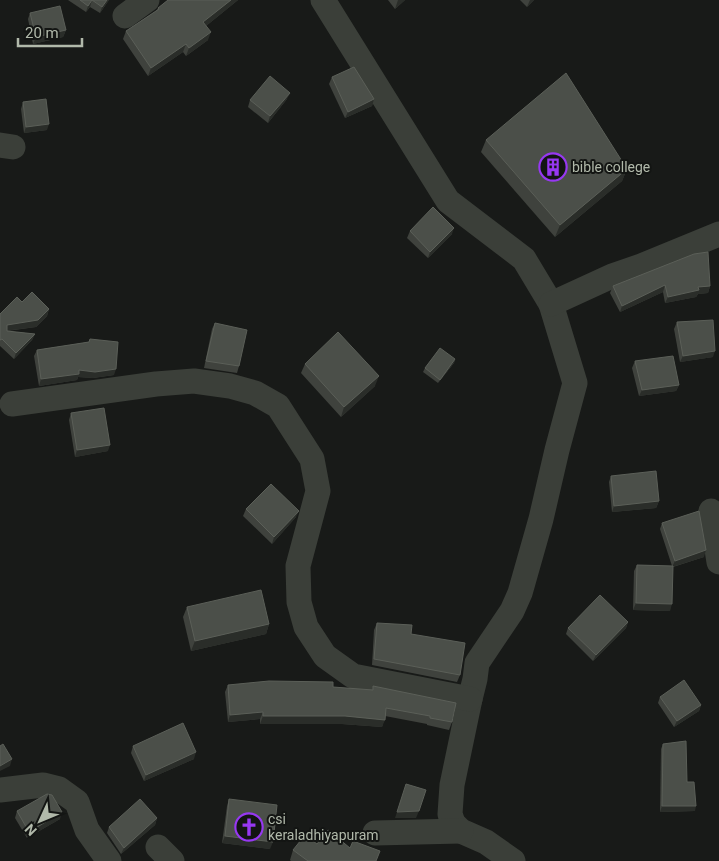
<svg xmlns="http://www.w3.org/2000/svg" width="719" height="861" font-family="Roboto,sans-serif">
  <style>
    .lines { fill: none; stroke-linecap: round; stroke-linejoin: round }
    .minor { stroke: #3b3f39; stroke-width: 25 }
    .wall { fill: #3f423d }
    .shaded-wall { fill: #2a2d29 }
    .building { fill: #4b4f49; stroke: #5b5f58 }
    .labels { text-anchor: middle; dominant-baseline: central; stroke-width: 4; stroke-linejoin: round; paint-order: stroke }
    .poi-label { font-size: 14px; fill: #b1b9aa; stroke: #131513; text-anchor: start }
  </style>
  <rect width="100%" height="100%" fill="#181a18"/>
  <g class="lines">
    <!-- minor -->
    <g class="minor">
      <path d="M323,0L448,201L524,259L551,304L575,383L557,450L541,519L520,593L512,611L477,663L475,679L470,699L452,785L450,814L453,823L461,831L486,842L513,861"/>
      <path d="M125,16L147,0"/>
      <path d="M0,145L13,147"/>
      <path d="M551,304L612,276L641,266L719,234"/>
      <path d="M12,404L156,384L194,381L230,386L255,393L278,406L312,459L318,491L298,566L299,602L306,627L325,656L353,676L470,699"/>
      <path d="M711,511L719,562"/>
      <path d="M0,790L43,785L59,789L77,802L87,830L109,861"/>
      <path d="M375,833L461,831"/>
      <path d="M158,847L172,861"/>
    </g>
  </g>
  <!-- wall -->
  <g class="wall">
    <path d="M68,0H109L100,13L90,7L86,12Z"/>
    <path d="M168,0H238L206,26L208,40L186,56L183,52L148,76L123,39L126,31L156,11L158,8Z"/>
    <path d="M388,0H405L395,9Z"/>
    <path d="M520,0H534L527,7Z"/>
    <path d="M30,13L66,30L63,37L33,44L28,19Z"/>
    <path d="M332,77L374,99L372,106L345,118L329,84Z"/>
    <path d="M287,99L268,123L248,107L250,100Z"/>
    <path d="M23,102L47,130L24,133L21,109Z"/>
    <path d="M486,140L627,169L622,181L555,237L481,152Z"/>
    <path d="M410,231L452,234L428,258L407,238Z"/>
    <path d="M694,254L710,286L708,293L698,294L696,297L665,303L663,292L620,312L610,293L613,286Z"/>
    <path d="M22,302L49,309L47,316L36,327L7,331L35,334L32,340L14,359L0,346V314Z"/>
    <path d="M677,322L713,357L680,362L674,329Z"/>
    <path d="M215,323L239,366L237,373L204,368L212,329Z"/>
    <path d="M90,339L114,375L93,378L78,377L77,380L39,386L34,356L37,350L89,342Z"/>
    <path d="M455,359L454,363L438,383L423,372L425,368Z"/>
    <path d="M635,361L679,385L676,391L639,396L632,368Z"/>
    <path d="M305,364L375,386L341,417L301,373Z"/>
    <path d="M71,413L108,451L75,457L69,420Z"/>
    <path d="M611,476L659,501L656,508L612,512L609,482Z"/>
    <path d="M246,509L296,517L272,544L243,516Z"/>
    <path d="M662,523L704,557L673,567L670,611L633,610L634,571L637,565L672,566L660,529Z"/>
    <path d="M187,607L269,624L266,634L191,651L183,617Z"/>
    <path d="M628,622L626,628L593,661L566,634L568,628Z"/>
    <path d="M377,623L411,634L460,675L457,682L372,665L374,630Z"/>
    <path d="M228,685L333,687L372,690L373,686L452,722L449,730L427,725V724L385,716L382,727L342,724H260V719L228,722L225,692Z"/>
    <path d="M660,697L701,705L699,711L674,727L658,703Z"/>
    <path d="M663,744L687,782L695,811L660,812L661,749Z"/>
    <path d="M133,746L194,759L144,781L131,753Z"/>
    <path d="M229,799L270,849L222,843L227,806Z"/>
    <path d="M17,811L60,819L27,838L15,818Z"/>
    <path d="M157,818L155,825L121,854L107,833L109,827Z"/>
    <path d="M317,844L350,848L376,861H291L290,860L293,850Z"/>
  </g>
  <!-- shaded-wall -->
  <g class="shaded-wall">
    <path d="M92,0L90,7L86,12L88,6Z"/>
    <path d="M107,0H109L100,13L102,7Z"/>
    <path d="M231,0H238L201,30L203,22Z"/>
    <path d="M398,0H405L395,9Z"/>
    <path d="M530,0H534L527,7Z"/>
    <path d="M66,30L63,37L33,44L36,37Z"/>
    <path d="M211,32L208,40L186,56L189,48Z"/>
    <path d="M186,44L183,52L148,76L151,68Z"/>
    <path d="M290,93L287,99L268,123L270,116Z"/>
    <path d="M374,99L372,106L345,118L348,112Z"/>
    <path d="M49,124L47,130L24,133L26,127Z"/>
    <path d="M627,169L622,181L555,237L560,225Z"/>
    <path d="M454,228L452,234L428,258L430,252Z"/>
    <path d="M665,285L663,292L620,312L622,306Z"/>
    <path d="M710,286L708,293L698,294L696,297L665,303L668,297L698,287Z"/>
    <path d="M49,309L47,316L36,327L4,331L7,325Z"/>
    <path d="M35,334L32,340L14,359L16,353Z"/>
    <path d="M715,351L713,357L680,362L683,356Z"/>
    <path d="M455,359L454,363L438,383L440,380Z"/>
    <path d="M116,369L114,375L93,378L78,377L77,380L39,386L41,379L79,370Z"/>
    <path d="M379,376L375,386L341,417L344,407Z"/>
    <path d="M679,385L676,391L639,396L642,390Z"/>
    <path d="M110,445L108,451L75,457L77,450Z"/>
    <path d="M659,501L656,508L612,512L614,506Z"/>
    <path d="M299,511L296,517L272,544L274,537Z"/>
    <path d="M706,550L704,557L672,567L675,561Z"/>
    <path d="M636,603L672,604L670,611L633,610Z"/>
    <path d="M628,622L626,628L593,661L596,655Z"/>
    <path d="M269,624L266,634L191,651L195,641Z"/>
    <path d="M701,705L699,711L674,727L677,721Z"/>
    <path d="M263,712L260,719L228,722L230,715Z"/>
    <path d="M263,716H345L385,720L382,727L342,724H260Z"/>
    <path d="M196,752L194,759L144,781L146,775Z"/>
    <path d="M12,759L10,766L0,771V766Z"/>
    <path d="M662,806H696L695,811L660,812Z"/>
    <path d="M419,811L416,818H395L397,812Z"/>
    <path d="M62,812L60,819L27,838L29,832Z"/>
    <path d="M157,818L155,825L121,854L124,848Z"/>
    <path d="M225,836L273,842L270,849L222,843Z"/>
  </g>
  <!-- building -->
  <g class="building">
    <path d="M80,0H107L102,7L92,0L88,6Z"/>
    <path d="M168,0H231L203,22L211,32L189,48L186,44L151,68L126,31L159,9L158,8Z"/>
    <path d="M60,6L66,30L36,37L30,13Z"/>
    <path d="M354,67L374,99L348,112L332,77Z"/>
    <path d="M566,73L627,169L560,225L486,140Z"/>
    <path d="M270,76L290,93L270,116L250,100Z"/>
    <path d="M46,99L49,124L26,127L23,102Z"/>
    <path d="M433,207L454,228L430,252L410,231Z"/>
    <path d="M708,252L710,286L698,287L699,290L668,297L665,285L622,306L613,286L694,254Z"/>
    <path d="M32,292L49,309L38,320L7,325V331L35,334L16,353L2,339L0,340V314L17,297L22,302Z"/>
    <path d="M713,320L715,351L683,356L677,322Z"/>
    <path d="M215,323L247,330L239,366L206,361Z"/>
    <path d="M338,332L379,376L344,407L305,364Z"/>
    <path d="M90,339L118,342L116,369L95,372L79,370V374L41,379L37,350L89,342Z"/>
    <path d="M440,348L455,359L440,380L425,368Z"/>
    <path d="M673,356L679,385L642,390L635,361Z"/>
    <path d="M104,408L110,445L77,450L71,413Z"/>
    <path d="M656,471L659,501L614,506L611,476Z"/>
    <path d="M271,484L299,511L274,537L246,509Z"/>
    <path d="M699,511L706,550L675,561L662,523Z"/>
    <path d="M637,565L673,566L672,604L636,603Z"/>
    <path d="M261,590L269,624L195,641L187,607Z"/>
    <path d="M600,595L628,622L596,655L568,628Z"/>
    <path d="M377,623L412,625L411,634L465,643L460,675L374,659Z"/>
    <path d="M684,680L701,705L677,721L660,697Z"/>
    <path d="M269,681L333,682V687L373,690V686L456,703L452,722L430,718V716L386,708L385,720L345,716H263V712L230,715L228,685Z"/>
    <path d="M183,723L196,752L146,775L133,746Z"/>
    <path d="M686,741L687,782H694L696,806H662L663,744Z"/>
    <path d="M3,744L12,759L0,766V746Z"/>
    <path d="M406,784L426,790L419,811L397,812Z"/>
    <path d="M47,794L52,795L62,812L29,832L17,811Z"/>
    <path d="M140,799L157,818L124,848L109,827Z"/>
    <path d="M229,799L277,805L273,842L225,836Z"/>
    <path d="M328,830L350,848L353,841L380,851L376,861H308L293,850L305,835L317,844Z"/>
  </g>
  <!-- icons -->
  <defs>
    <g id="building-ring" transform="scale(1.4375)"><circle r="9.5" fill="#131513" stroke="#9738f2" stroke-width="1.5"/><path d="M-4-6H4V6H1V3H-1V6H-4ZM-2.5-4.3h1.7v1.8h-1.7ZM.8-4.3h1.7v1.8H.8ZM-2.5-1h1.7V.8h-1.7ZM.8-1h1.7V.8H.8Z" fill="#9738f2"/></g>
    <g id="church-ring" transform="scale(1.4375)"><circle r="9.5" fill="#131513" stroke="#9738f2" stroke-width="1.5"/><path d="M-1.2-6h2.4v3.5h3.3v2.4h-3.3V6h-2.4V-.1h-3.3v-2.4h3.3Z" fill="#9738f2"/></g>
  </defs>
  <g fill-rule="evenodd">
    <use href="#building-ring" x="553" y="167"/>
    <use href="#church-ring" x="249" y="827"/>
  </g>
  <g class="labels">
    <!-- poi labels -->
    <g class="poi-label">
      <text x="572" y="167">bible college</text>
      <text x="268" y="819">csi<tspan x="268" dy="16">keraladhiyapuram</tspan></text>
    </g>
  </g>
  <!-- north arrow -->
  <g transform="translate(40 821) rotate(226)" stroke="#131513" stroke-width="4" paint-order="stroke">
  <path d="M0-4L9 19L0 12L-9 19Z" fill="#b1b9aa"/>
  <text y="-8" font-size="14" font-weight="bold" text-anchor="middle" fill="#b1b9aa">N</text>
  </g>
  <!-- scale -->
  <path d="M18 38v8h64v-8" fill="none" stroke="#b1b9aa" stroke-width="2.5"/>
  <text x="25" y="38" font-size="15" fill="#b1b9aa" stroke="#131513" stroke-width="4" paint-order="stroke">20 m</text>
</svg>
